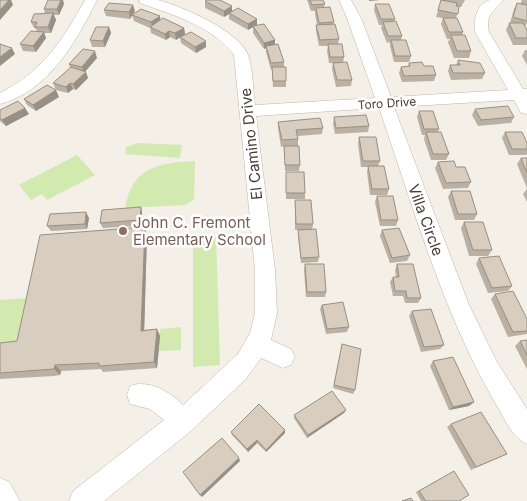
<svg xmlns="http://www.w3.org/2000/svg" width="527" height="501" font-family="Inter,sans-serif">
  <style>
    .green { fill: #d2e9af }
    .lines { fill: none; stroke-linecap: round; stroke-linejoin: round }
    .minor-casing { stroke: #bfb6a9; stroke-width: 1 }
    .minor { fill: #fff; fill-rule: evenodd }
    .wall { fill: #bab0a4 }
    .shaded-wall { fill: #979086 }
    .building { fill: #d8cdbf; stroke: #979086 }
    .education-dot { fill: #8d6e63; stroke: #fff; stroke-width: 2 }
    .labels { text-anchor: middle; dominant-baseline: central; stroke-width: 5; stroke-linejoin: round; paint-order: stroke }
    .far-street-label { font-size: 12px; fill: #473f36; stroke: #fff }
    .street-label { font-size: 15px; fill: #473f36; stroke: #fff }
    .education-label { font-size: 15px; fill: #785e54; stroke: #fff; text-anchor: start }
  </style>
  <rect width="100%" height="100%" fill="#f4efe7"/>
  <!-- green -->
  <g class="green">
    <path d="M138,143L182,145L180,158L125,154L126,147Z"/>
    <path d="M77,155L95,175L47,200L42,194L31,200L19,185Z"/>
    <path d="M195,161L194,200L185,205L125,208C132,167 158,163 195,161Z"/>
    <path d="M216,237L220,365L193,367V239Z"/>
    <path d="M26,298L17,342L0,344V300Z"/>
    <path d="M181,327V350L159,351L160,329Z"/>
  </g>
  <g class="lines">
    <!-- minor casing -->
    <g class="minor-casing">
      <g id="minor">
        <path d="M85,0H97C76,42 49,91 0,104V93C43,71 62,41 85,0Z"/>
        <path d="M139,0C145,0 152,0 158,0C181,6 240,31 248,55C253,69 253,91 255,105L375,98L347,18L339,0H351L361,18L391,97L508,90L475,32C473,21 477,3 490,0C494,0 499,0 503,0C494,12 485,14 489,32L523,89H527V114L521,113L514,100L394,107L469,305L497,362L527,409V444C512,437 505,420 497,406C443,314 414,209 379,108L256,116L275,270L277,313L271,340L291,349L295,357L291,365L283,368L261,358L245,380L191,431L104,501H69L73,491L164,420L150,409L130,404L127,395L130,386C149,379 170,392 183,405L238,354L250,333L255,313V270L234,55C212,26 173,15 140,3Z"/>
        <path d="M0,478L9,482L20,501H0Z"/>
      </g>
    </g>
    <!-- minor -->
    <use href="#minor" class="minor"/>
  </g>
  <!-- wall -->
  <g class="wall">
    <path d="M307,0H323L325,4L324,7L334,22L333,24L339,39L338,44L344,57L343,63L352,80L351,86L336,87L332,69L333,63H329L327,51L328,46H319L316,31V25H317L315,14V11H311Z"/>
    <path d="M441,0H465L461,7H459L456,18L463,32L462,35L471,51L469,58H454L448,42L450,39H447L441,24L443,18L436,17Z"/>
    <path d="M522,0H527V23L525,27L527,30V45H513L506,30L509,23H510L514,9L517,3L520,4Z"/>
    <path d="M205,1L257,19V25L256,26L275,40V45L284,62V67L286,81V87H273L272,69L271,70L266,52V48L264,49L253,33V27L248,30L229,19V14L224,17L205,8Z"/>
    <path d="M64,4L59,15H54L56,20L51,33H44L46,38L36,52L23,51L20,44L37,31L35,28H34L31,22L45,14L44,9Z"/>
    <path d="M375,4L395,19L394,21L402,36L401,40L411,56L409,62H394L390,46V42L387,43L381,28L382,25H379L374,10Z"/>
    <path d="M104,10L135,11L133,14L160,16V20L184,28L185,34L176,40L170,37L166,40L151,33L150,28L134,21L132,15L130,19L106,16Z"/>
    <path d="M109,27L111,33L105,47H92L90,40Z"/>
    <path d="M180,37L206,47L196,53L181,43Z"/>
    <path d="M525,50H527V65L522,56Z"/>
    <path d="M97,58L85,71L88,78L76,90L73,89L68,93L56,90L53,83L70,68L69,64Z"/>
    <path d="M458,60L485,73L482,79L451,80L448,71L450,65H456Z"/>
    <path d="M409,63L424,66L436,75L434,81L402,82L399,73L401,67L408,66Z"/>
    <path d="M59,97L36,111L27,105L24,99Z"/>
    <path d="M475,109L514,117L511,123L478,126L472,115Z"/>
    <path d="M0,110L29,114L6,126L0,121Z"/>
    <path d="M419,111L439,129L438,132L449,154L446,160H431L424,139L425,135H422L417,117Z"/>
    <path d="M334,117L369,126L368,132L335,134L333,124Z"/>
    <path d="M278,122L323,128L322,134L298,136V145L300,165L299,171H285L284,146L281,147L278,128Z"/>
    <path d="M505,132L527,143V154L526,155H509L502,138Z"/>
    <path d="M359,137L380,161L378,166L389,189L387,195H370L367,172L368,167H361L358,144Z"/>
    <path d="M521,158H527V188L517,164Z"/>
    <path d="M438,162L456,167L471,182L468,188L443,189L435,168Z"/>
    <path d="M286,172L305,193V199H286Z"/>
    <path d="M527,189V202L523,194Z"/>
    <path d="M451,191L477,214L474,220H455L448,197Z"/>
    <path d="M377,196L398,220L396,226H380L375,202Z"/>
    <path d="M295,200L313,224L312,230H295Z"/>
    <path d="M141,207L142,213V226L103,228L100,223Z"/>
    <path d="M89,218L87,229L51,231L47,226Z"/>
    <path d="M464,222L492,250L488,256H469L461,228Z"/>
    <path d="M298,230L319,257L318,262L301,263L298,236Z"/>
    <path d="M382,230L410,255L407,261L390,263L380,236Z"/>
    <path d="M147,235L144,330L157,329L160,336L157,368L103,372L101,369L61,371L60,375L54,376L0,379V343L17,341Z"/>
    <path d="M479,258L512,286L508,291L488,293L476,264Z"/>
    <path d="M305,264L326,292L325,297H306L304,270Z"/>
    <path d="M397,264L421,298L418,303H405L403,296H393L390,282L393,277H396L395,270Z"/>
    <path d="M495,294L527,319V334L508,337L491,299Z"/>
    <path d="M322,305L349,327L347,332L326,334L320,309Z"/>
    <path d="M412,311L444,345L440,349L421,352L409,316Z"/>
    <path d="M527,340V369L515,346L520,341Z"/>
    <path d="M342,344L355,390L353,394L333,388Z"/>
    <path d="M433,361L474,402L469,406L449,410L430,366Z"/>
    <path d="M346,410L344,413L307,438L294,418V415Z"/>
    <path d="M451,424L507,454L471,470L447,427Z"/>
    <path d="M285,430V433L266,452L257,443L248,452L232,435L231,432Z"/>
    <path d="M454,471L459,501H421L416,492Z"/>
  </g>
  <!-- shaded-wall -->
  <g class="shaded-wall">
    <path d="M9,0H11L13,5L0,20V10Z"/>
    <path d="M61,0H63L64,4L59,15L57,9Z"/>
    <path d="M369,0H381L369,1Z"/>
    <path d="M133,5L135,11L130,19L129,12Z"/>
    <path d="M232,6V12L229,13V14L224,17V11Z"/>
    <path d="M53,13L56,20L51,33L48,27Z"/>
    <path d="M160,16L161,23L152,27L151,22Z"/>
    <path d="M257,19V25L248,30V24Z"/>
    <path d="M109,27L111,33L105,47L103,41Z"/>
    <path d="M184,28L185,34L176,40L175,33Z"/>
    <path d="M169,31L170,37L166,40L165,34Z"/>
    <path d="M44,32L46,38L36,52L33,46Z"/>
    <path d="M275,40V46H266V48L264,49V43Z"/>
    <path d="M206,41V47L196,53L195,47Z"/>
    <path d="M12,48L15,54L0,66V57Z"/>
    <path d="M95,51L97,58L84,73L82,67Z"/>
    <path d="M86,72L88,78L76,90L73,84Z"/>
    <path d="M70,83L73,89L68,93L66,87Z"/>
    <path d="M56,90L59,97L36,111L33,105Z"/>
    <path d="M25,108L29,114L6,126L2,120Z"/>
    <path d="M141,207L142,213V226L140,220Z"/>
    <path d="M86,212L89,218L87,229L85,224Z"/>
    <path d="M145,227L147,235L144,337L141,331Z"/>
    <path d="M157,329L160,336L157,368L154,362Z"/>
    <path d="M55,365L61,371L60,375L54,369Z"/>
    <path d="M474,402L469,406L449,410L453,407Z"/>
    <path d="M346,410L344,413L307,438L308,435Z"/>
    <path d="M285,430V433L266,452V450Z"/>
    <path d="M257,440V443L248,452L247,449Z"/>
    <path d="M239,458L240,461L202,497L200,495Z"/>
  </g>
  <!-- building -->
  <g class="building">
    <path d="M0,0H9L0,10Z"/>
    <path d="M48,0H61L57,9H44Z"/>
    <path d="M207,0H220L232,6L224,11L205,1Z"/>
    <path d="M310,0H323L325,4L312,5Z"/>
    <path d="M441,0L457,3L456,6H459L458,14L438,10Z"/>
    <path d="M109,3L133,5L129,12L104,10Z"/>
    <path d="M517,3L527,5V21L513,17Z"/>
    <path d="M375,4H389L395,19H381Z"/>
    <path d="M330,7L334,22L319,23L316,8Z"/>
    <path d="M238,8L257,19L248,24L229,13Z"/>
    <path d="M141,9L160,16L151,22L132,15Z"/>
    <path d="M53,13L48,27H35L37,22H31L34,14Z"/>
    <path d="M163,18L184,28L175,33L169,31L165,34L150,27Z"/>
    <path d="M443,18H457L463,32H449Z"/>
    <path d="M396,21L402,36H388L383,22Z"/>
    <path d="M509,23H523L527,30V38H516Z"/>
    <path d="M264,24L275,40L264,43L253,26Z"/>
    <path d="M335,24L339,39L320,40L316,25Z"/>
    <path d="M96,27H109L103,41L90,40Z"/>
    <path d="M31,31L44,32L33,46L20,44Z"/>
    <path d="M191,32L206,41L195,47L180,37Z"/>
    <path d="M451,35H465L471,51H457Z"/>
    <path d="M391,40H406L411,56H395Z"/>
    <path d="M0,44L12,48L0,57Z"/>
    <path d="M278,44L284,62L271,63L266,46Z"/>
    <path d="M328,44H342L344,57H330Z"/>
    <path d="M83,49L95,51L82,67L69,64Z"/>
    <path d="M458,60L480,63L485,73H453L450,65H460Z"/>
    <path d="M347,62L352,80H337L333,63Z"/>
    <path d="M422,62L424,66H433L436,75L404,76L401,67L410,66L409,63Z"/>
    <path d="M71,67L86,72L73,84L70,83L66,87L53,83Z"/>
    <path d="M272,67H286V81H273Z"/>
    <path d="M47,85L56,90L33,105L24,99Z"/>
    <path d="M18,101L25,108L2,120L0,118V110Z"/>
    <path d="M508,106L514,117L481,120L475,109Z"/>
    <path d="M419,111H433L439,129H424Z"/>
    <path d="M366,115L369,126L336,128L334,117Z"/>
    <path d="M320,118L323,128L296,130L298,139L282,140L278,122Z"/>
    <path d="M426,132H441L449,154H433Z"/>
    <path d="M505,132H522L527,143V149H512Z"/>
    <path d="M359,137H376L380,161H363Z"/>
    <path d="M284,146H299L300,165H285Z"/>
    <path d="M521,158H527V173Z"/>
    <path d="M454,161L456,167H465L471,182L446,183L438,162Z"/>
    <path d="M368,166H384L389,189H372Z"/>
    <path d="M286,172H304L305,193H286Z"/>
    <path d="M451,191H470L477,214H458Z"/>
    <path d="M377,196H393L398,220H381Z"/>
    <path d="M295,200H311L313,224H296Z"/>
    <path d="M141,207L140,220L100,223L102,210Z"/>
    <path d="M86,212L85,224L47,226L50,214Z"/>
    <path d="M464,222H483L492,250H473Z"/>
    <path d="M145,227L141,331L157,329L154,362L99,366V363L55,365L54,369L0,373V343L17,341L40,235Z"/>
    <path d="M399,228L410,255L392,258L382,230Z"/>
    <path d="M316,229L319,257L301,258L298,230Z"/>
    <path d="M499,256L512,286L492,288L479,258Z"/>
    <path d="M305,264H324L326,292H307Z"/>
    <path d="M397,264H413L421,298H407L406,291H395L393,277H399Z"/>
    <path d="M513,291L527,319V331L513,332L495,294Z"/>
    <path d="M343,302L349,327L327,329L322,305Z"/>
    <path d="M431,309L444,345L424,347L412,311Z"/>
    <path d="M527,340V355L520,341Z"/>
    <path d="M342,344L361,349L355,390L334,385Z"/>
    <path d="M453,357L474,402L453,407L433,361Z"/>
    <path d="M332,391L346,410L308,435L294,415Z"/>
    <path d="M259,404L285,430L266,450L257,440L247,449L231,432Z"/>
    <path d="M481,412L507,454L476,467L451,424Z"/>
    <path d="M222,438L239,458L200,495L183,472Z"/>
    <path d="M454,471L469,495L459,501H426L419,491Z"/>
    <path d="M411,498L413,501H402Z"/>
  </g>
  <!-- markers -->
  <circle class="education-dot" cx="123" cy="231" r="5"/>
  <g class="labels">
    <!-- far-street labels -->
    <g class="far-street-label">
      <text transform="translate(387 103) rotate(-4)">Toro Drive</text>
    </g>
    <!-- street labels -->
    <g class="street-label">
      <text transform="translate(251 144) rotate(-96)">El Camino Drive</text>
      <text transform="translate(426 220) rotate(70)">Villa Circle</text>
    </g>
    <!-- education labels -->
    <g class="education-label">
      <text x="133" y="222">John C. Fremont<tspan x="133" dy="17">Elementary School</tspan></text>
    </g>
  </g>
</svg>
